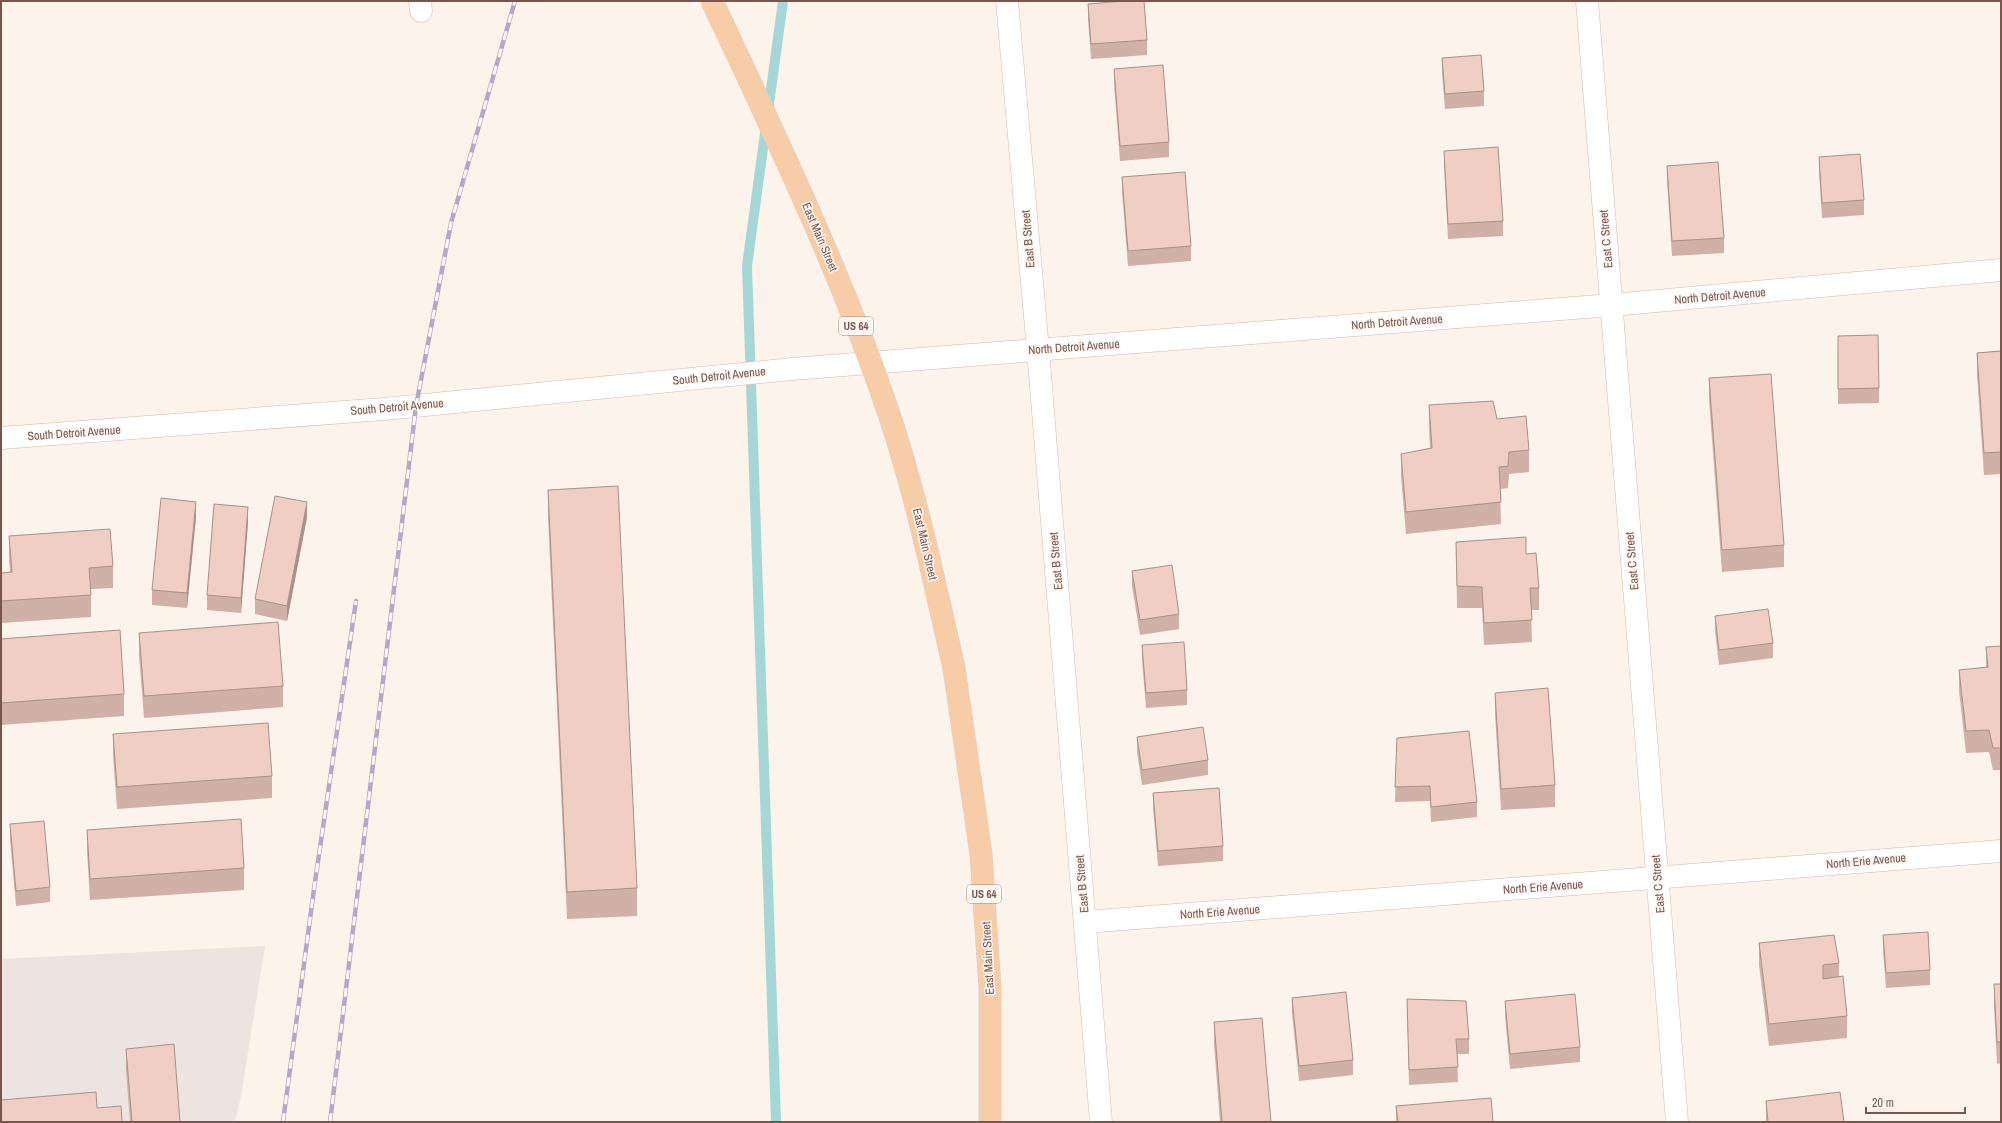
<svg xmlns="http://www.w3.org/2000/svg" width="2002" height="1123" font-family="'Archivo Narrow',sans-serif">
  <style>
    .industrial { fill: #ece4e0 }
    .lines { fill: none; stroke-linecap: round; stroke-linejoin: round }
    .stream { stroke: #a6d7d7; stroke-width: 10 }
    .street-casing { stroke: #d1bbb3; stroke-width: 23 }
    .secondary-casing { stroke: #d4bbb0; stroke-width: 23 }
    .primary-casing { stroke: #d9d0cd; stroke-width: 23 }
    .street { stroke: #fff; stroke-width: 22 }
    .secondary { stroke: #fff; stroke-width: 22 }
    .primary { stroke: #f7cda7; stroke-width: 22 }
    .rail-casing { stroke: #b4a8c7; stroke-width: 4.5 }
    .rail { stroke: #fef7f1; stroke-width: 3; stroke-dasharray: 9; stroke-linecap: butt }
    .primary-bridge-casing { stroke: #d9d0cd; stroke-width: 23; stroke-linecap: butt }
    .primary-bridge { stroke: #f7cda7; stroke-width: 22 }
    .wall { fill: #cfb1a8 }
    .shaded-wall { fill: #a99088 }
    .building { fill: #f1cec3; stroke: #a99088 }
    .labels { text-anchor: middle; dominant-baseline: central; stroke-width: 3; stroke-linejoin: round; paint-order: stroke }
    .shield { fill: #fef7f1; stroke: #a0867f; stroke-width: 1 }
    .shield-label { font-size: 11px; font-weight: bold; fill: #77564e }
    .street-label { font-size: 12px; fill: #77564e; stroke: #fef7f1 }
  </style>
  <rect width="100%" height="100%" fill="#fcf3eb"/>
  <!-- industrial -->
  <path class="industrial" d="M265,946L241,1096L235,1122H1V959Z"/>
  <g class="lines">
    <!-- stream -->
    <path class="stream" d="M776,1122L747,266L783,1"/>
    <!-- street casing -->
    <g class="street-casing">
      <g id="street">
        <path d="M420,1L421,11"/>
        <path d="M1007,1L1038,350L1101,1122"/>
        <path d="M1587,1L1677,1122"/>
        <path d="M1085,922L2001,851"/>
      </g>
    </g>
    <!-- secondary casing -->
    <g class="secondary-casing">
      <path id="secondary" d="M1,438L384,409L792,369L1612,305L2001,270"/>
    </g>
    <!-- primary casing -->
    <g class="primary-casing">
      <path id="primary" d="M954,668L981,854L990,988V1122"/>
    </g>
    <!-- street -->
    <use href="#street" class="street"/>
    <!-- secondary -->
    <use href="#secondary" class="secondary"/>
    <!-- primary -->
    <use href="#primary" class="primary"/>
    <!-- rail casing -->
    <g class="rail-casing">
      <g id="rail">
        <path d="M283,1122L314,889L356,601"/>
        <path d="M330,1122L416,406L451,223L515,1"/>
      </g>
    </g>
    <!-- rail -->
    <use href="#rail" class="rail"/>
    <!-- primary-bridge casing -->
    <g class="primary-bridge-casing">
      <path id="primary-bridge" d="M712,1C775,135 839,268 887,408C916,493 934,581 954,668"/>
    </g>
    <!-- primary-bridge -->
    <use href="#primary-bridge" class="primary-bridge"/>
  </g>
  <!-- wall -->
  <g class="wall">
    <path d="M1088,4L1147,40V55L1091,59L1088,19Z"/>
    <path d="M1442,58L1484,91V106L1445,109L1442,73Z"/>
    <path d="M1114,69L1169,142V157L1120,161L1114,84Z"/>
    <path d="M1444,151L1503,221V236L1448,239L1444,166Z"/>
    <path d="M1819,157L1864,200V215L1822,218L1819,172Z"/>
    <path d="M1667,166L1724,238V253L1672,256L1667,181Z"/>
    <path d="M1122,177L1191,246V261L1128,266L1122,192Z"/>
    <path d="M1838,336L1879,388V403L1838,404Z"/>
    <path d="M2001,351V474L1984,475L1977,375V353Z"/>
    <path d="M1709,378L1784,545V567L1722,572L1709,400Z"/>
    <path d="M1429,405L1497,419L1529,450V472L1509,474L1508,488L1500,489L1501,524L1406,534L1401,476V454L1430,448L1429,427Z"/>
    <path d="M548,490L637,888V916L567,919L548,518Z"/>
    <path d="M196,517L187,608L152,605V590Z"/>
    <path d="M307,517L287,621L255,614V599Z"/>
    <path d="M248,522L241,613L207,610V595Z"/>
    <path d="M9,536L113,566V588L91,589V617L1,623V573H10L9,558Z"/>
    <path d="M1456,542L1526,554L1539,588V610H1531L1532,642L1484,645L1482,608H1457Z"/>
    <path d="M1132,571L1179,614V629L1140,635L1132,586Z"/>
    <path d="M1715,616L1773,643V658L1719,665L1715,631Z"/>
    <path d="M139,633L283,686V707L144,718L139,655Z"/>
    <path d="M1,639L124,694V716L1,725Z"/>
    <path d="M1142,645L1187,690V705L1146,708L1142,660Z"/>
    <path d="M2001,646V770H1993L1989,752L1966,753L1959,691V670L1986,667V647Z"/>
    <path d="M1495,693L1555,785V807L1501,810L1495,714Z"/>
    <path d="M113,734L272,776V798L117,809L113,756Z"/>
    <path d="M1137,737L1208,760V775L1142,785L1137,752Z"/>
    <path d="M1397,738L1477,802V817L1431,822L1430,801L1395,802Z"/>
    <path d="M1153,793L1223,846V861L1158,866L1153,808Z"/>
    <path d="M10,824L50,887V902L16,906L10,839Z"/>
    <path d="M87,830L244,868V890L90,900L87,851Z"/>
    <path d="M1883,935L1930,970V985L1886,988L1883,950Z"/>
    <path d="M1759,943L1839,963V976L1847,1016V1038L1769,1046L1759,965Z"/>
    <path d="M1994,984H2001V1063L1997,1064L1994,1006Z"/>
    <path d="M1292,998L1353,1060V1075L1299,1081L1292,1013Z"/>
    <path d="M1407,999L1469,1039V1054H1457L1458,1082L1409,1085Z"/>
    <path d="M1505,1001L1580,1047V1062L1510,1069L1505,1016Z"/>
    <path d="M1214,1022L1271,1122H1220L1214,1044Z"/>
    <path d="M126,1049L180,1122H130L126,1070Z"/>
    <path d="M1766,1101L1844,1122H1766Z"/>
    <path d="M1396,1106L1493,1122H1396Z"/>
  </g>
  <!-- shaded-wall -->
  <g class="shaded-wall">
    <path d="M196,502V517L187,608V593Z"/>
    <path d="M307,502V517L287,621V606Z"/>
    <path d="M248,507V522L241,613V598Z"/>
  </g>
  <!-- building -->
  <g class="building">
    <path d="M1124,1H1144L1147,40L1091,44L1088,4Z"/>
    <path d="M1481,55L1484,91L1445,94L1442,58Z"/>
    <path d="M1163,65L1169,142L1120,146L1114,69Z"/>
    <path d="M1498,147L1503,221L1448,224L1444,151Z"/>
    <path d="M1860,154L1864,200L1822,203L1819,157Z"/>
    <path d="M1718,162L1724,238L1672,241L1667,166Z"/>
    <path d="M1185,172L1191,246L1128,251L1122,177Z"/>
    <path d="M1878,335L1879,388L1838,389V336Z"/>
    <path d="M2001,351V452L1984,453L1977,353Z"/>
    <path d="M1771,374L1784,545L1722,550L1709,378Z"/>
    <path d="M1493,401L1497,419L1526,416L1529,450L1509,452L1508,466L1499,467L1501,502L1406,512L1401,454L1432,448L1429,405Z"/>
    <path d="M618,486L637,888L567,892L548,490Z"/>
    <path d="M275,496L307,502L287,606L255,599Z"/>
    <path d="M161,498L196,502L187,593L152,590Z"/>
    <path d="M214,504L248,507L241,598L207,595Z"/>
    <path d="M110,529L113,566L89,568L91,595L1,601V573L12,572L9,536Z"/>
    <path d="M1526,537V554L1536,553L1539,588H1530L1532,620L1484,623L1482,587L1457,586L1456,542Z"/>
    <path d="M1172,565L1179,614L1140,620L1132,571Z"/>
    <path d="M1768,609L1773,643L1719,650L1715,616Z"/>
    <path d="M278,622L283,686L144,696L139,633Z"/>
    <path d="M120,630L124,694L1,703V639Z"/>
    <path d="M1184,642L1187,690L1146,693L1142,645Z"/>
    <path d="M2001,646V748H1993L1989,730L1966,731L1959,670L1988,667L1986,647Z"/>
    <path d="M1548,688L1555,785L1501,789L1495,693Z"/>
    <path d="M268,723L272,776L117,787L113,734Z"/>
    <path d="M1203,727L1208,760L1142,770L1137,737Z"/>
    <path d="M1469,731L1477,802L1431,807L1430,786L1395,787L1397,738Z"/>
    <path d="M1219,788L1223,846L1158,851L1153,793Z"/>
    <path d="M241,819L244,868L90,879L87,830Z"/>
    <path d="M44,821L50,887L16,891L10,824Z"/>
    <path d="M1928,932L1930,970L1886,973L1883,935Z"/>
    <path d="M1834,935L1839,963L1823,965V979L1843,976L1847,1016L1769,1024L1759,943Z"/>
    <path d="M1994,984H2001V1042H1997Z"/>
    <path d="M1346,992L1353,1060L1299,1066L1292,998Z"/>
    <path d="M1575,994L1580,1047L1510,1054L1505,1001Z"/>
    <path d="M1407,999L1466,1001L1469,1039H1456L1458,1067L1409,1070Z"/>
    <path d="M1262,1018L1271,1122H1222L1214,1022Z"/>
    <path d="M174,1044L180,1122H132L126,1049Z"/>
    <path d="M96,1092L97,1108L121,1106L122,1122H1V1100Z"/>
    <path d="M1840,1092L1844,1122H1768L1766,1101Z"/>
    <path d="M1491,1098L1493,1122H1398L1396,1106Z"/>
  </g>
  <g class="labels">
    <!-- shield labels -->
    <g class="shield">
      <rect x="839" y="317" width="34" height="18" rx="3"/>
      <rect x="967" y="885" width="34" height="18" rx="3"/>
    </g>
    <g class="shield-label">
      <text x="856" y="326">US 64</text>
      <text x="984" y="894">US 64</text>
    </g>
    <!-- street labels -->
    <g class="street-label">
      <text transform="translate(820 237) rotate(67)">East Main Street</text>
      <text transform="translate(1028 239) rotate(-95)">East B Street</text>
      <text transform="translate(1606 239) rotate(-95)">East C Street</text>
      <text transform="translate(1720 296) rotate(-5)">North Detroit Avenue</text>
      <text transform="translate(1397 322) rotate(-4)">North Detroit Avenue</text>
      <text transform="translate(1074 347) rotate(-4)">North Detroit Avenue</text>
      <text transform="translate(719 376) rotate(-6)">South Detroit Avenue</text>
      <text transform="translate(397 407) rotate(-5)">South Detroit Avenue</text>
      <text transform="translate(74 433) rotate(-4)">South Detroit Avenue</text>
      <text transform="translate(925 544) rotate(77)">East Main Street</text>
      <text transform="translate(1056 561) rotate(-95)">East B Street</text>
      <text transform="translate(1632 561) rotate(-95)">East C Street</text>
      <text transform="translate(1866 861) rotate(-5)">North Erie Avenue</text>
      <text transform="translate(1082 884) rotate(-95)">East B Street</text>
      <text transform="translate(1658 884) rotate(-95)">East C Street</text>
      <text transform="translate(1543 887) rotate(-4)">North Erie Avenue</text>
      <text transform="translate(1220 912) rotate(-4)">North Erie Avenue</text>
      <text transform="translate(988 958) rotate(-93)">East Main Street</text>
    </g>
  </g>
  <!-- border -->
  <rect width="2002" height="1123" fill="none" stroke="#77564e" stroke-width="4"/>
  <!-- scale -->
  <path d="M1866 1107v6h99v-6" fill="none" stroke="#77564e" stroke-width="2"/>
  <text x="1872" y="1107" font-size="12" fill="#77564e" stroke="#fef7f1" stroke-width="3" paint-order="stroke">20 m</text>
</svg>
